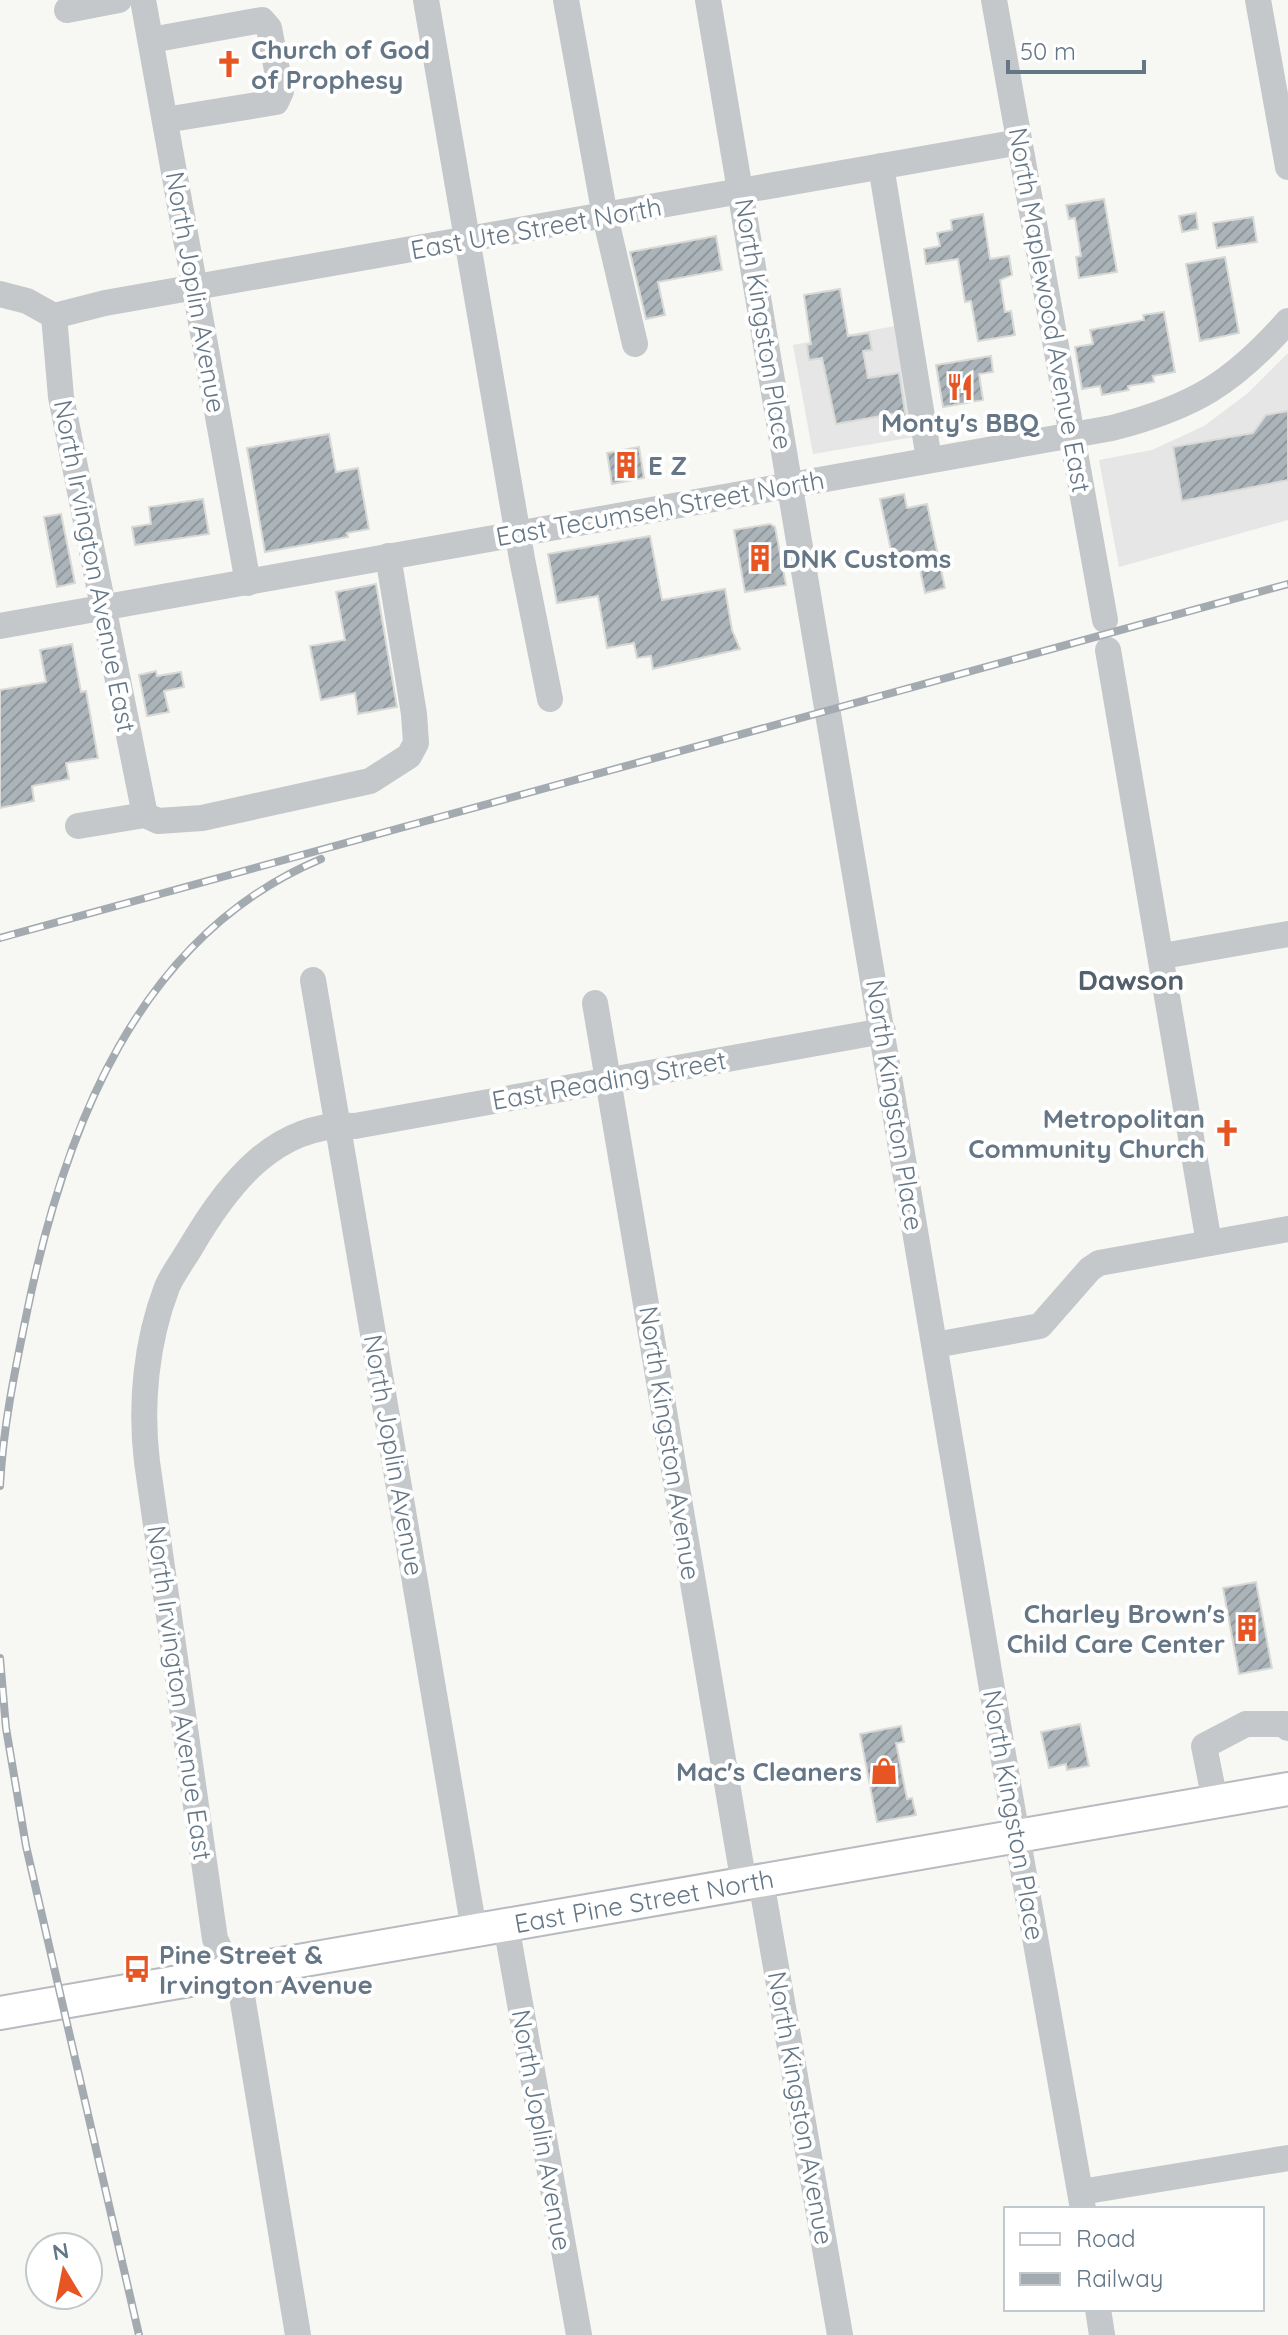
<svg xmlns="http://www.w3.org/2000/svg" width="1288" height="2335" font-family="Quicksand,sans-serif">
  <style>
    .built { fill: #e5e6e5 }
    .building { fill: url(#building-hatch); stroke: #d9d9d6; stroke-width: 2 }
    .lines { fill: none; stroke-linecap: round; stroke-linejoin: round }
    .major-casing { stroke: #b7bbbf; stroke-width: 36 }
    .minor { stroke: #c4c8cb; stroke-width: 26 }
    .major { stroke: #fff; stroke-width: 32 }
    .rail-casing { stroke: #a4abb0; stroke-width: 8 }
    .rail { stroke: #fff; stroke-width: 5; stroke-dasharray: 15; stroke-linecap: butt }
    .labels { text-anchor: middle; dominant-baseline: central; stroke-width: 8; stroke-linejoin: round; paint-order: stroke }
    .poi-label { font-size: 26px; font-weight: bold; fill: #657786; stroke: #fff; text-anchor: start }
    .street-label { font-size: 26px; fill: #657786; stroke: #fff }
    .neighbourhood-label { font-size: 28px; font-weight: bold; fill: #53606b; stroke: #fff }
  </style>
  <defs>
    <pattern id="building-hatch" width="6" height="6" patternUnits="userSpaceOnUse" patternTransform="scale(2)"><rect width="6" height="6" fill="#abb4b9"/><path d="M-1 1l2-2M0 6l6-6M5 7l2-2" fill="none" stroke="#8f979c"/></pattern>
  </defs>
  <rect width="100%" height="100%" fill="#f7f7f4"/>
  <!-- built -->
  <g class="built">
    <path d="M900,325L920,436L813,454L793,345Z"/>
    <path d="M1288,353V520L1119,567L1099,460L1152,450L1204,426L1248,393Z"/>
  </g>
  <!-- building -->
  <g class="building">
    <path d="M1104,199L1117,272L1079,278L1076,257L1081,256L1075,218L1069,219L1066,205Z"/>
    <path d="M1196,213L1198,229L1182,232L1179,216Z"/>
    <path d="M983,214L990,259L1009,256L1012,275L1000,280L1005,312L1011,311L1015,335L978,341L971,301L965,302L958,259L926,264L924,249L940,246L937,233L952,230L951,220Z"/>
    <path d="M1253,217L1257,242L1217,248L1213,223Z"/>
    <path d="M716,236L722,270L658,282L665,315L646,319L630,252Z"/>
    <path d="M1225,257L1239,333L1200,341L1186,264Z"/>
    <path d="M840,289L848,336L869,333L872,350L863,351L868,378L899,373L908,431L895,434L892,414L836,424L822,358L809,360L807,345L811,344L804,295Z"/>
    <path d="M1164,312L1175,372L1153,376L1154,382L1128,386L1129,390L1102,395L1100,386L1082,389L1075,347L1093,344L1090,330L1144,320L1143,315Z"/>
    <path d="M991,356L993,372L979,374L983,400L943,407L936,365Z"/>
    <path d="M1288,411V480L1182,501L1173,447L1253,433L1266,415Z"/>
    <path d="M329,434L336,472L358,468L369,529L347,533L348,537L265,552L247,448Z"/>
    <path d="M639,447L644,478L612,484L607,453Z"/>
    <path d="M904,494L907,508L927,504L945,588L925,593L918,560L894,565L880,499Z"/>
    <path d="M203,499L209,534L135,545L132,527L151,524L149,507Z"/>
    <path d="M61,514L75,583L57,587L44,517Z"/>
    <path d="M770,524L775,527L786,585L745,592L734,530Z"/>
    <path d="M650,536L662,600L725,589L732,630L740,649L653,669L651,656L637,658L634,643L607,648L598,596L557,603L548,554Z"/>
    <path d="M376,584L397,707L358,714L355,693L321,700L310,646L345,640L336,592Z"/>
    <path d="M72,644L81,692L86,691L98,758L66,763L69,779L32,786L34,801L0,808V690L46,682L40,650Z"/>
    <path d="M156,671L157,676L181,672L184,687L164,691L169,712L147,716L139,675Z"/>
    <path d="M1256,1582L1272,1668L1239,1674L1223,1588Z"/>
    <path d="M1080,1724L1089,1766L1067,1770L1066,1764L1049,1768L1041,1732Z"/>
    <path d="M901,1726L904,1742L896,1743L907,1799L912,1798L916,1815L877,1822L860,1734Z"/>
  </g>
  <g class="lines">
    <!-- major casing -->
    <g class="major-casing">
      <path id="major" d="M0,2013L1288,1789"/>
    </g>
    <!-- minor -->
    <g class="minor">
      <path d="M143,0L248,583"/>
      <path d="M426,0L522,559L550,699"/>
      <path d="M566,0L605,216L635,344"/>
      <path d="M708,0L1009,1790L1083,2209"/>
      <path d="M994,0L1105,620"/>
      <path d="M1258,0L1288,167"/>
      <path d="M67,10L119,0"/>
      <path d="M151,40L262,20L269,28L281,91L276,102L165,120"/>
      <path d="M881,166L929,459"/>
      <path d="M0,294L27,301L54,316"/>
      <path d="M54,316L105,303L1019,142"/>
      <path d="M54,316L61,397L145,815"/>
      <path d="M0,626L1112,428C1194,407 1233,383 1288,321"/>
      <path d="M1108,650L1209,1243"/>
      <path d="M78,826L145,815L158,821L202,818L370,781L409,756L416,743L414,714L388,556"/>
      <path d="M1163,956L1288,934"/>
      <path d="M313,980L474,1930"/>
      <path d="M595,1003L744,1884"/>
      <path d="M935,1345L1040,1326L1090,1269L1099,1263L1288,1229"/>
      <path d="M1215,1801L1204,1746L1246,1724H1285L1288,1728"/>
      <path d="M761,1881L840,2335"/>
      <path d="M506,1925L579,2335"/>
      <path d="M1081,2192L1288,2158"/>
      <path d="M1098,2309L1102,2335"/>
      <path d="M298,2335L242,1996L215,1939L147,1462C140,1405 146,1342 167,1287C173,1273 184,1259 192,1245C228,1184 276,1121 355,1126L883,1031"/>
    </g>
    <!-- major -->
    <use href="#major" class="major"/>
    <!-- rail casing -->
    <g class="rail-casing">
      <g id="rail">
        <path d="M0,938L1288,584"/>
        <path d="M0,1486C3,1427 15,1370 27,1312C64,1131 137,936 321,859"/>
        <path d="M0,1658L6,1728L26,1846L139,2335"/>
      </g>
    </g>
    <!-- rail -->
    <use href="#rail" class="rail"/>
  </g>
  <!-- icons -->
  <defs>
    <g id="church-bare" transform="scale(2.16)"><path d="M-1.2-6h2.4v3.5h3.3v2.4h-3.3V6h-2.4V-.1h-3.3v-2.4h3.3Z" fill="#e75523" stroke="#fff" stroke-width="2.5" paint-order="stroke"/></g>
    <g id="restaurant-bare" transform="scale(2.16)"><path d="M-5-6h1v4h1v-4h1v4h1v-4h1v5L-1.5 .5V6h-2V.5L-5-1ZM5-6V6H3V1.5H1.5Q1.5-4 5-6Z" fill="#e75523" stroke="#fff" stroke-width="2.5" paint-order="stroke"/></g>
    <g id="building-bare" transform="scale(2.16)"><path d="M-4-6H4V6H1V3H-1V6H-4ZM-2.5-4.3h1.7v1.8h-1.7ZM.8-4.3h1.7v1.8H.8ZM-2.5-1h1.7V.8h-1.7ZM.8-1h1.7V.8H.8Z" fill="#e75523" stroke="#fff" stroke-width="2.5" paint-order="stroke"/></g>
    <g id="shop-bare" transform="scale(2.16)"><path d="M-5-2.5h2.3a2.7 3.5 0 0 1 5.4 0H5L5.5 6h-11ZM-1.5-2.5h3a1.5 2.3 0 0 0-3 0Z" fill="#e75523" stroke="#fff" stroke-width="2.5" paint-order="stroke"/></g>
    <g id="bus-bare" transform="scale(2.16)"><path d="M-5-6H5V4H4V6H2V4H-2V6H-4V4H-5ZM-3.5-4V0h7V-4ZM-3.5 1.2v1.5H-2V1.2ZM2 1.2v1.5H3.5V1.2Z" fill="#e75523" stroke="#fff" stroke-width="2.5" paint-order="stroke"/></g>
  </defs>
  <g fill-rule="evenodd">
    <use href="#church-bare" x="229" y="64"/>
    <use href="#restaurant-bare" x="960" y="387"/>
    <use href="#building-bare" x="626" y="465"/>
    <use href="#building-bare" x="760" y="558"/>
    <use href="#church-bare" x="1227" y="1133"/>
    <use href="#building-bare" x="1247" y="1628"/>
    <use href="#shop-bare" x="884" y="1771"/>
    <use href="#bus-bare" x="137" y="1969"/>
  </g>
  <g class="labels">
    <!-- poi labels -->
    <g class="poi-label">
      <text x="251" y="49">Church of God<tspan x="251" dy="30">of Prophesy</tspan></text>
      <text x="960" y="422" text-anchor="middle">Monty's BBQ</text>
      <text x="648" y="465">E Z</text>
      <text x="782" y="558">DNK Customs</text>
      <text x="1205" y="1118" text-anchor="end">Metropolitan<tspan x="1205" dy="30">Community Church</tspan></text>
      <text x="1225" y="1613" text-anchor="end">Charley Brown's<tspan x="1225" dy="30">Child Care Center</tspan></text>
      <text x="862" y="1771" text-anchor="end">Mac's Cleaners</text>
      <text x="159" y="1954">Pine Street &amp;<tspan x="159" dy="30">Irvington Avenue</tspan></text>
    </g>
    <!-- street labels -->
    <g class="street-label">
      <text transform="translate(536 228) rotate(-10)">East Ute Street North</text>
      <text transform="translate(196 292) rotate(80)">North Joplin Avenue</text>
      <text transform="translate(1050 310) rotate(80)">North Maplewood Avenue East</text>
      <text transform="translate(764 324) rotate(81)">North Kingston Place</text>
      <text transform="translate(660 508) rotate(-10)">East Tecumseh Street North</text>
      <text transform="translate(95 566) rotate(79)">North Irvington Avenue East</text>
      <text transform="translate(609 1080) rotate(-10)">East Reading Street</text>
      <text transform="translate(895 1105) rotate(81)">North Kingston Place</text>
      <text transform="translate(670 1443) rotate(81)">North Kingston Avenue</text>
      <text transform="translate(394 1455) rotate(80)">North Joplin Avenue</text>
      <text transform="translate(180 1693) rotate(82)">North Irvington Avenue East</text>
      <text transform="translate(1014 1815) rotate(80)">North Kingston Place</text>
      <text transform="translate(644 1901) rotate(-10)">East Pine Street North</text>
      <text transform="translate(801 2108) rotate(80)">North Kingston Avenue</text>
      <text transform="translate(542 2130) rotate(80)">North Joplin Avenue</text>
    </g>
    <!-- neighbourhood labels -->
    <g class="neighbourhood-label">
      <text x="1131" y="979">Dawson</text>
    </g>
  </g>
  <!-- legend -->
  <rect x="1004" y="2207" width="260" height="104" fill="#ffffff" stroke="#c1c9cf" stroke-width="2"/>
  <rect x="1020" y="2233" width="40" height="12" fill="#ffffff" stroke="#c1c9cf" stroke-width="2"/>
  <text x="1076" y="2247" font-size="24" fill="#657786">Road</text>
  <rect x="1020" y="2273" width="40" height="12" fill="#a4abb0" stroke="#c1c9cf" stroke-width="2"/>
  <text x="1076" y="2287" font-size="24" fill="#657786">Railway</text>
  <!-- north arrow -->
  <g transform="translate(64 2271) rotate(350)"><circle r="38" fill="#ffffff" stroke="#c1c9cf" stroke-width="2"/>
  <path d="M0-6L14 30L0 20L-14 30Z" fill="#e75523"/>
  <text y="-12" font-size="22" font-weight="bold" text-anchor="middle" fill="#657786">N</text>
  </g>
  <!-- scale -->
  <path d="M1008 60v12h136v-12" fill="none" stroke="#657786" stroke-width="4"/>
  <text x="1020" y="60" font-size="24" fill="#657786" stroke="#ffffff" stroke-width="6" paint-order="stroke">50 m</text>
</svg>
